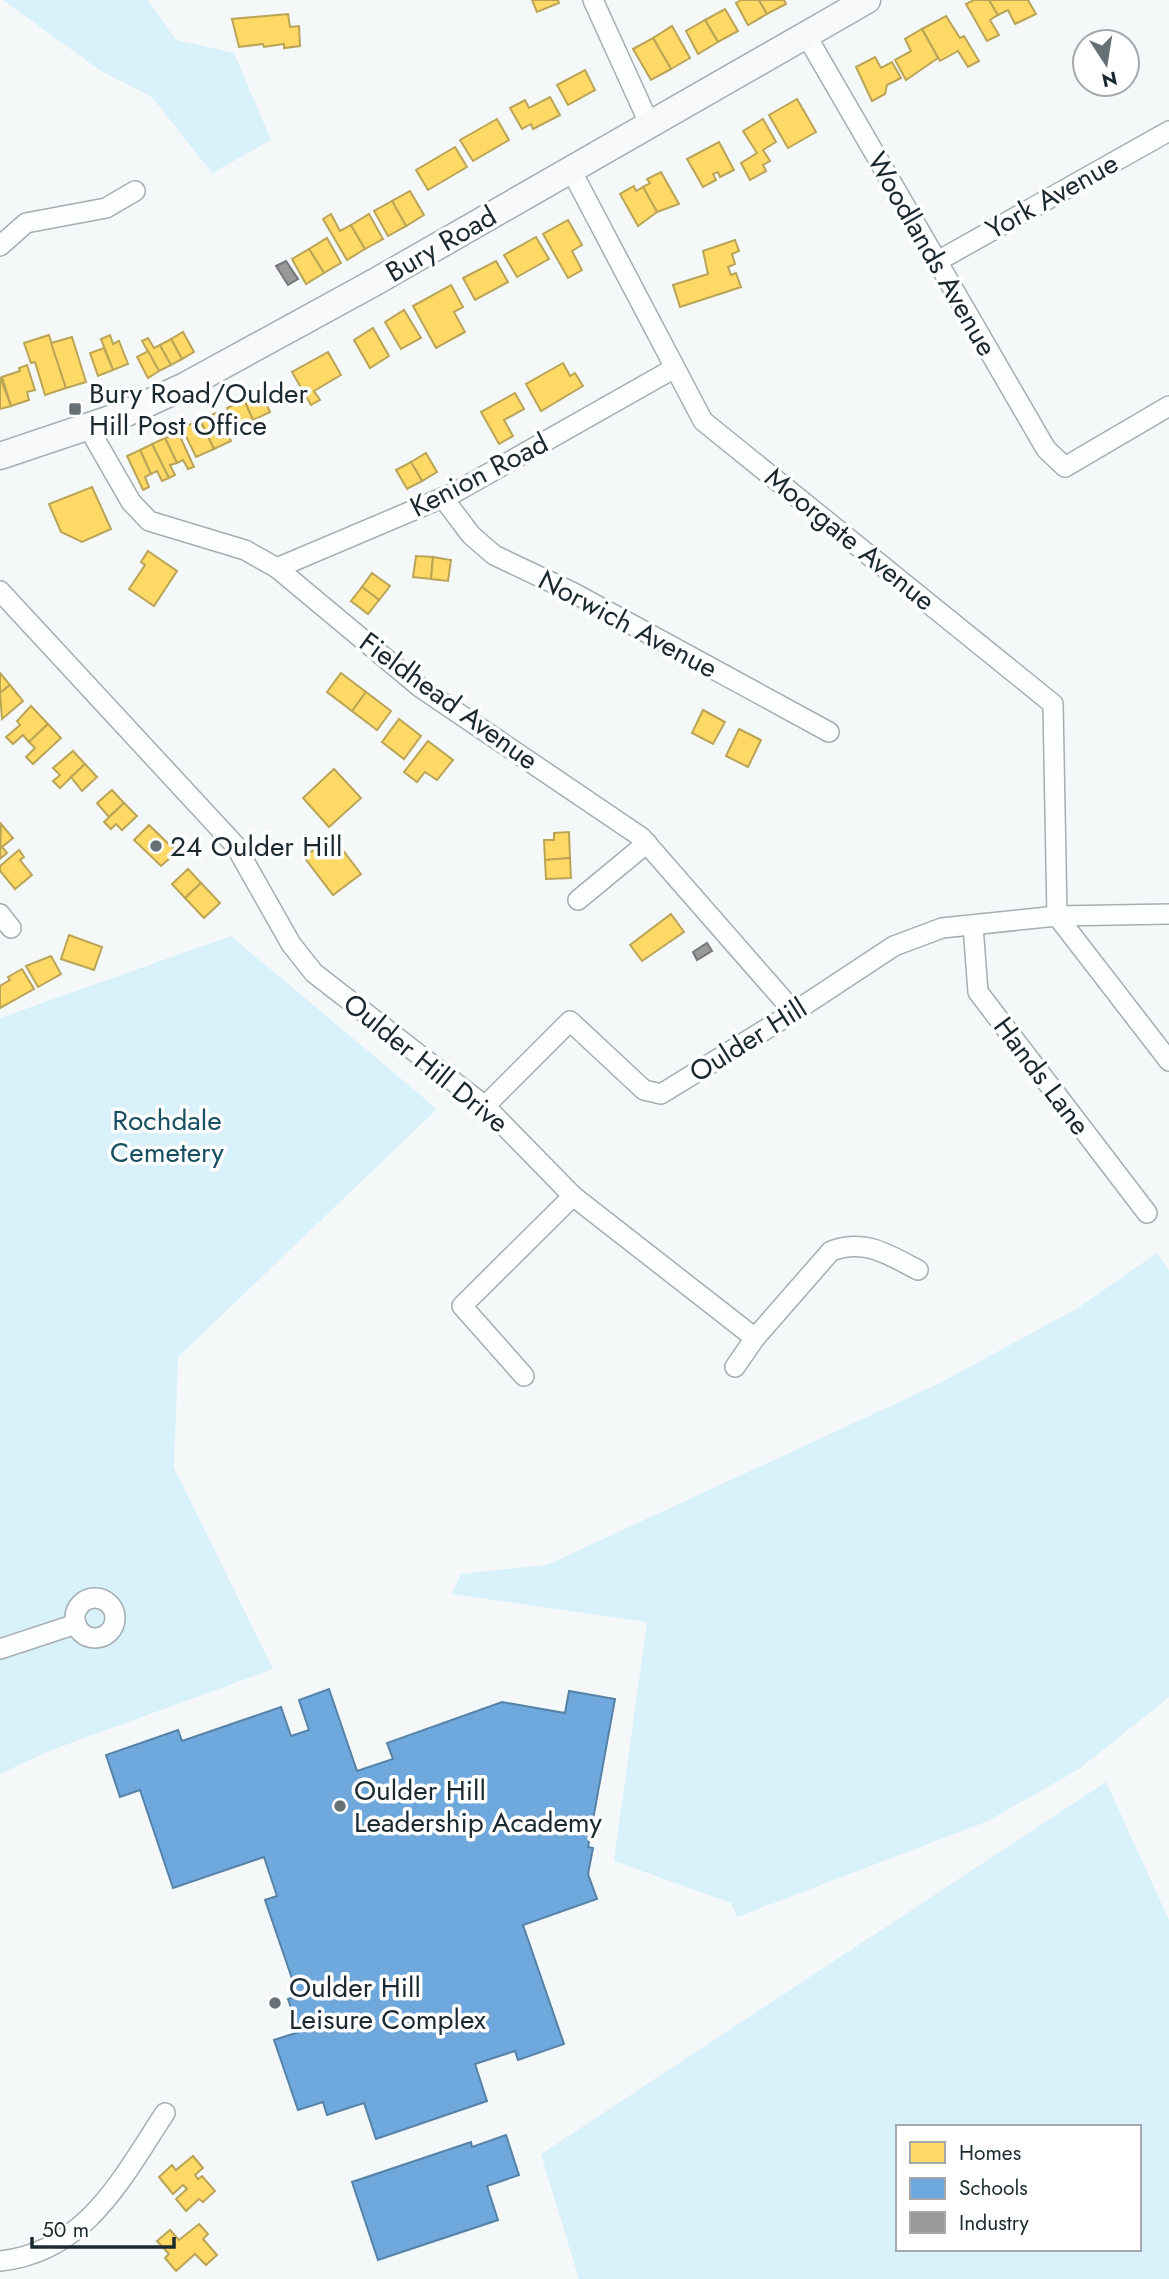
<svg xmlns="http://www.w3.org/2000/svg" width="1169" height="2279" font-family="Jost,sans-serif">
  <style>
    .green { fill: #d8f1fb; fill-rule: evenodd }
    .homes { fill: #ffd966; stroke: #baa456; stroke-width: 2 }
    .schools { fill: #6fa8dc; stroke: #5682a8; stroke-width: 2 }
    .industry { fill: #999; stroke: #737779; stroke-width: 2 }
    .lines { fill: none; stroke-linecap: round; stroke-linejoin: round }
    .minor-casing { stroke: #a5aeb1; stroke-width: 22 }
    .secondary-casing { stroke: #a5aeb1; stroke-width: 29 }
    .minor { stroke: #fdfefe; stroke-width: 19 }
    .secondary { stroke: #f7f9fa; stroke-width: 26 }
    .poi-dot { fill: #667176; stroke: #fff; stroke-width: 2.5 }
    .labels { text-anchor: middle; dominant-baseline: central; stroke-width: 7; stroke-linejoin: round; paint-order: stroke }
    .street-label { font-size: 28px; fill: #1a292f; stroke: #fff }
    .poi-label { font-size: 28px; fill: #1a292f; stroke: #fff; text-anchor: start }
    .park-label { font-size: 28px; fill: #185063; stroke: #fff }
  </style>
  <rect width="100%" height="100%" fill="#f4f8f9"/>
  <!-- green -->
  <g class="green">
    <path d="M3,0H148L176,40L234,53L271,140L212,173L152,97L101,71Z"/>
    <path d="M231,936L437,1109L178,1357L174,1468L273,1669L49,1751L0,1774V1018Z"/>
    <path d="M1157,1253L1169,1270V1697L1079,1769L988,1821L737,1917L731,1903L614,1861L647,1622L452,1594L461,1574L547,1565L940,1383L1078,1308Z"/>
    <path d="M1106,1782L1169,1920V2279H579L541,2154ZM898,2127H1139V2249H898Z"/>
  </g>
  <!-- homes -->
  <g class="homes">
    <path d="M532,0H558L559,3L537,12Z"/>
    <path d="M741,0H759L767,14L748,25L736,3Z"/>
    <path d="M759,0H784L786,4L767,14Z"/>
    <path d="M974,0H989L998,15L990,20L999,35L987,41L966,4Z"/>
    <path d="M989,0H1028L1036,14L1015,24L1008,10L998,15Z"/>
    <path d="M725,9L738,31L718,42L705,20Z"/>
    <path d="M288,14L290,27L299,26L300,46L284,48V44L264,47L263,44L239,47L232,19Z"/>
    <path d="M946,16L960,38L964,36L979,61L968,67L958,51L940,61L922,29Z"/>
    <path d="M705,20L718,42L698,54L686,31Z"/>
    <path d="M672,26L690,58L671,69L653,38Z"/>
    <path d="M922,29L938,58L906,80L895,60L911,51L905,39Z"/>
    <path d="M653,38L671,69L651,80L633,49Z"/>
    <path d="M875,57L881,68L892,62L901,78L887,85L885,94L872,101L856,67Z"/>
    <path d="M585,70L595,90L568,105L557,85Z"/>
    <path d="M550,97L560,115L533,129L531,124L522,129L510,108L525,100L529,108Z"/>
    <path d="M797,99L816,132L788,148L769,115Z"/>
    <path d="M497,119L509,140L473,161L460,140Z"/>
    <path d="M763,119L776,142L763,150L770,161L763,165L766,171L750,180L741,163L757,153L743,131Z"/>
    <path d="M719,142L734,170L720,177L718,172L713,174L716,180L703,187L687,159Z"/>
    <path d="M455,147L467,167L428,190L416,170Z"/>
    <path d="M661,172L679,204L657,212L643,187L650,183L647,179Z"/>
    <path d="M634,186L636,191L643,187L657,212L638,226L620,194Z"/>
    <path d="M410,191L424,215L406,226L392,201Z"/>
    <path d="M392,201L406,226L388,236L374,211Z"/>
    <path d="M331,214L340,231L351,225L365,249L347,260L323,219Z"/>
    <path d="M369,214L383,239L365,249L351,225Z"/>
    <path d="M568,220L582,245L572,251L582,270L568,278L543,234Z"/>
    <path d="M536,237L549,259L517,277L504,255Z"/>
    <path d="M327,238L341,263L324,273L309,249Z"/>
    <path d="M735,240L739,251L732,254L735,264L728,267L731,275L736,273L741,287L680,307L673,285L708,274L703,251Z"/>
    <path d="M309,249L324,273L306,284L292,259Z"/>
    <path d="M496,261L508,282L475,300L463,278Z"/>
    <path d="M451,285L463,307L454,312L465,332L436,348L413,306Z"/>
    <path d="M404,310L421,338L401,349L385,322Z"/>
    <path d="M373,328L389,356L370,368L354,340Z"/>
    <path d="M183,332L194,352L182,359L171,339Z"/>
    <path d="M49,335L66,388L45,395L35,362L31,363L24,343Z"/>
    <path d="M110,335L113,344L119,341L128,364L113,370L101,339Z"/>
    <path d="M72,337L86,382L66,388L51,343Z"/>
    <path d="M148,338L154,348L160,345L171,365L159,371L142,341Z"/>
    <path d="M171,339L182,359L171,365L160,345Z"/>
    <path d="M104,348L113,370L98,376L90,353Z"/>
    <path d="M148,351L159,371L148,378L137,357Z"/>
    <path d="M328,352L341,375L314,391L320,400L311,405L292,372Z"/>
    <path d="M563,363L570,376L575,373L583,386L541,411L526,384Z"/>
    <path d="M27,365L35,390L27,392L29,400L11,406L2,377L20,371L19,368Z"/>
    <path d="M0,377L11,406L0,409Z"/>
    <path d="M261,392L270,412L253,420L244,400Z"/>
    <path d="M515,393L524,409L504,420L513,436L499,444L481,412Z"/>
    <path d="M244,400L253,420L236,428L227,408Z"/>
    <path d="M218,412L231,441L214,449L200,420Z"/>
    <path d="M200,420L214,449L196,457L182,428Z"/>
    <path d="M178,432L194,467L188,469L183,460L177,463L165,438Z"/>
    <path d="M165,438L177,463L170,465L175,475L169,478L152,444Z"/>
    <path d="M152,444L169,478L162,481L157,471L151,474L140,450Z"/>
    <path d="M140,450L151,474L145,477L149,487L143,490L127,456Z"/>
    <path d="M426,453L437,472L422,481L411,462Z"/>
    <path d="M411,462L422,481L407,489L396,470Z"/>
    <path d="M92,487L111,529L82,542L61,532L49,504Z"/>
    <path d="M148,551L177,571L154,606L129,589L145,565L141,562Z"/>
    <path d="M416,556L433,557L431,579L413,577Z"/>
    <path d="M433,557L451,560L448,581L431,579Z"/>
    <path d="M372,573L390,586L379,600L362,587Z"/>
    <path d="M362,587L379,600L368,614L351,601Z"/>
    <path d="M0,673L10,685L0,693Z"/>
    <path d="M341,673L366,692L352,711L327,692Z"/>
    <path d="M10,685L23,701L2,719L0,693Z"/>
    <path d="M366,692L391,711L377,730L352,711Z"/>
    <path d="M31,706L48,724L29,742L23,735L13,744L6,737L20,725L17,721Z"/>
    <path d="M703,710L725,722L713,744L692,733Z"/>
    <path d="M399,719L421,736L404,759L382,742Z"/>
    <path d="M48,724L61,738L33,764L26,757L35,748L29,742Z"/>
    <path d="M739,729L761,740L748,767L726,756Z"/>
    <path d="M428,741L453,760L437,780L425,772L417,782L404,772Z"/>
    <path d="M73,751L85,764L60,788L53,781L60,775L53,768Z"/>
    <path d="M85,764L97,777L82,791L71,777Z"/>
    <path d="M334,769L361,798L329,827L303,798Z"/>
    <path d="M112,790L124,803L109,817L97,803Z"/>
    <path d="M124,803L137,816L122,830L116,824L111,829L104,822Z"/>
    <path d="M1,824L13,838L2,847L7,853L0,859Z"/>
    <path d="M149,825L177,852L161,866L134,840Z"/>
    <path d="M569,832L570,858L545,860L544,840H554V833Z"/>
    <path d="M332,836L361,874L333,895L304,857Z"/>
    <path d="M19,850L24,857L20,860L32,875L15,889L0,871V866Z"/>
    <path d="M570,858L571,878L546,879L545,860Z"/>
    <path d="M188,869L201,883L185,898L172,884Z"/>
    <path d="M201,883L220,903L204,918L185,898Z"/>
    <path d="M671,914L684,932L642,961L630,945Z"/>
    <path d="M69,935L102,947L94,970L61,959Z"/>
    <path d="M51,956L61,974L38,987L26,966Z"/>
    <path d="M22,969L34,989L0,1008V986L10,980L8,977Z"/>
    <path d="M193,2156L203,2168L195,2175L198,2179L202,2176L215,2191L203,2202L199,2199L186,2211L176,2199L187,2189L183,2185L173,2194L159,2177L172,2165L176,2170Z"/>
    <path d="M199,2224L208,2234L203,2239L217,2255L206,2265L195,2254L176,2271L165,2258L169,2254L157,2241L170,2230L179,2240Z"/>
  </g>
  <!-- schools -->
  <g class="schools">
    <path d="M329,1689L357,1771L393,1759L387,1743L502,1702L565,1713L569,1691L615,1699L588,1847L593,1848L588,1874L597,1899L523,1925L564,2044L518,2060L515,2051L475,2064L487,2101L376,2139L364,2103L327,2115L323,2102L298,2110L274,2040L299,2032L288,1999L298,1996L265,1900L277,1896L264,1857L173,1888L140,1790L120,1797L106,1755L178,1730L182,1741L281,1707L291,1736L309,1730L299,1700Z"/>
    <path d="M506,2135L519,2175L487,2186L498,2220L378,2260L352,2182L471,2142L472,2147Z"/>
  </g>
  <!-- industry -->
  <g class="industry">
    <path d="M286,261L298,279L288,285L276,266Z"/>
    <path d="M707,943L712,951L697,960L693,952Z"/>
  </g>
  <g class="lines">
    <!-- minor casing -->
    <g class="minor-casing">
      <g id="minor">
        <path d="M593,0L649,123"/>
        <path d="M806,35L1046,449L1065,467L1169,406"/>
        <path d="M570,168L703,421L1053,704L1057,916"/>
        <path d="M0,246L26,223L106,208L135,191"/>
        <path d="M936,262L1169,131"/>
        <path d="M88,427L131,502L149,521L245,550L277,568L421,688L641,837L794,1012"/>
        <path d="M443,498L471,535L494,555L572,592L829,732"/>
        <path d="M277,568L454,493L673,369"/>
        <path d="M0,591L235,845L291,944L314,973L485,1106L573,1196L755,1338L831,1251C865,1238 889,1255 918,1270"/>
        <path d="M578,900L647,843"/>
        <path d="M0,914L11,928"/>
        <path d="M1057,916L1169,1061"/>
        <path d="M973,926L978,992L1147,1213"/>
        <path d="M485,1106L570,1021L644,1090L661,1094L794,1012L894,946L942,928L1057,916L1169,914"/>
        <path d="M735,1367L755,1338"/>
        <path d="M524,1376L462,1306L573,1196"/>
        <circle cx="95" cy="1618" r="20"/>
        <path d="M0,1649L76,1624"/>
        <path d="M0,2261C86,2252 122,2178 165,2113"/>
      </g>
    </g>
    <!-- secondary casing -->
    <g class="secondary-casing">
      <path id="secondary" d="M0,456L122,415L185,386L375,282L867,0"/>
    </g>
    <!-- minor -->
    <use href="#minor" class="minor"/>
    <!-- secondary -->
    <use href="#secondary" class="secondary"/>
  </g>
  <!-- markers -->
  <g class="poi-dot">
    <rect x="68" y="402" width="14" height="14" rx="3.5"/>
    <circle cx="156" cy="846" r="7"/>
    <circle cx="340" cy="1806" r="7"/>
    <circle cx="275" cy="2003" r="7"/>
  </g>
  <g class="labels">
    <!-- street labels -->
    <g class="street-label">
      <text transform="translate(1052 196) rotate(-29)">York Avenue</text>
      <text transform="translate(441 244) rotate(-30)">Bury Road</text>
      <text transform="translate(932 254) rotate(60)">Woodlands Avenue</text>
      <text transform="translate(479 475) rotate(-27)">Kenion Road</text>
      <text transform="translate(850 539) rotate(39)">Moorgate Avenue</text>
      <text transform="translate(628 624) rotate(28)">Norwich Avenue</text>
      <text transform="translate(449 701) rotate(36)">Fieldhead Avenue</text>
      <text transform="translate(748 1040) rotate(-32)">Oulder Hill</text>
      <text transform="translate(426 1063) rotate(39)">Oulder Hill Drive</text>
      <text transform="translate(1042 1076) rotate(53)">Hands Lane</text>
    </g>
    <!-- poi labels -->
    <g class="poi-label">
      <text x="89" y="393">Bury Road/Oulder<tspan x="89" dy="32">Hill Post Office</tspan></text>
      <text x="170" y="846">24 Oulder Hill</text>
      <text x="354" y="1790">Oulder Hill<tspan x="354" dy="32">Leadership Academy</tspan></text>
      <text x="289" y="1987">Oulder Hill<tspan x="289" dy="32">Leisure Complex</tspan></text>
    </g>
    <!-- park labels -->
    <g class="park-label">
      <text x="167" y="1120">Rochdale<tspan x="167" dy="32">Cemetery</tspan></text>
    </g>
  </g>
  <!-- legend -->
  <rect x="896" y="2125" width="245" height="126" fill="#ffffff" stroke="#a3a9ac" stroke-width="2"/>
  <rect x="910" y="2142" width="35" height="21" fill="#ffd966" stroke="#a3a9ac" stroke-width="2"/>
  <text x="959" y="2160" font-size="21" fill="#1a292f">Homes</text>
  <rect x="910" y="2178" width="35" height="21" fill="#6fa8dc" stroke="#a3a9ac" stroke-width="2"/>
  <text x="959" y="2195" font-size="21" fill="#1a292f">Schools</text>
  <rect x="910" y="2212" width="35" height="21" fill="#999999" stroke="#a3a9ac" stroke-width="2"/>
  <text x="959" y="2230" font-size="21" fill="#1a292f">Industry</text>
  <!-- north arrow -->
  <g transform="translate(1106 63) rotate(168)"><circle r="33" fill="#ffffff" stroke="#a3a9ac" stroke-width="2"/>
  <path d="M0-5L12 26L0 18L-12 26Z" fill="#667176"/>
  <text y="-10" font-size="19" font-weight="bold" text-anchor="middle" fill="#1a292f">N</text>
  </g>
  <!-- scale -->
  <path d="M32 2237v10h142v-10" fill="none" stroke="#1a292f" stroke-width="3.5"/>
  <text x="42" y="2237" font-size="21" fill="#1a292f" stroke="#ffffff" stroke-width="5" paint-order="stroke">50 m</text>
</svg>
